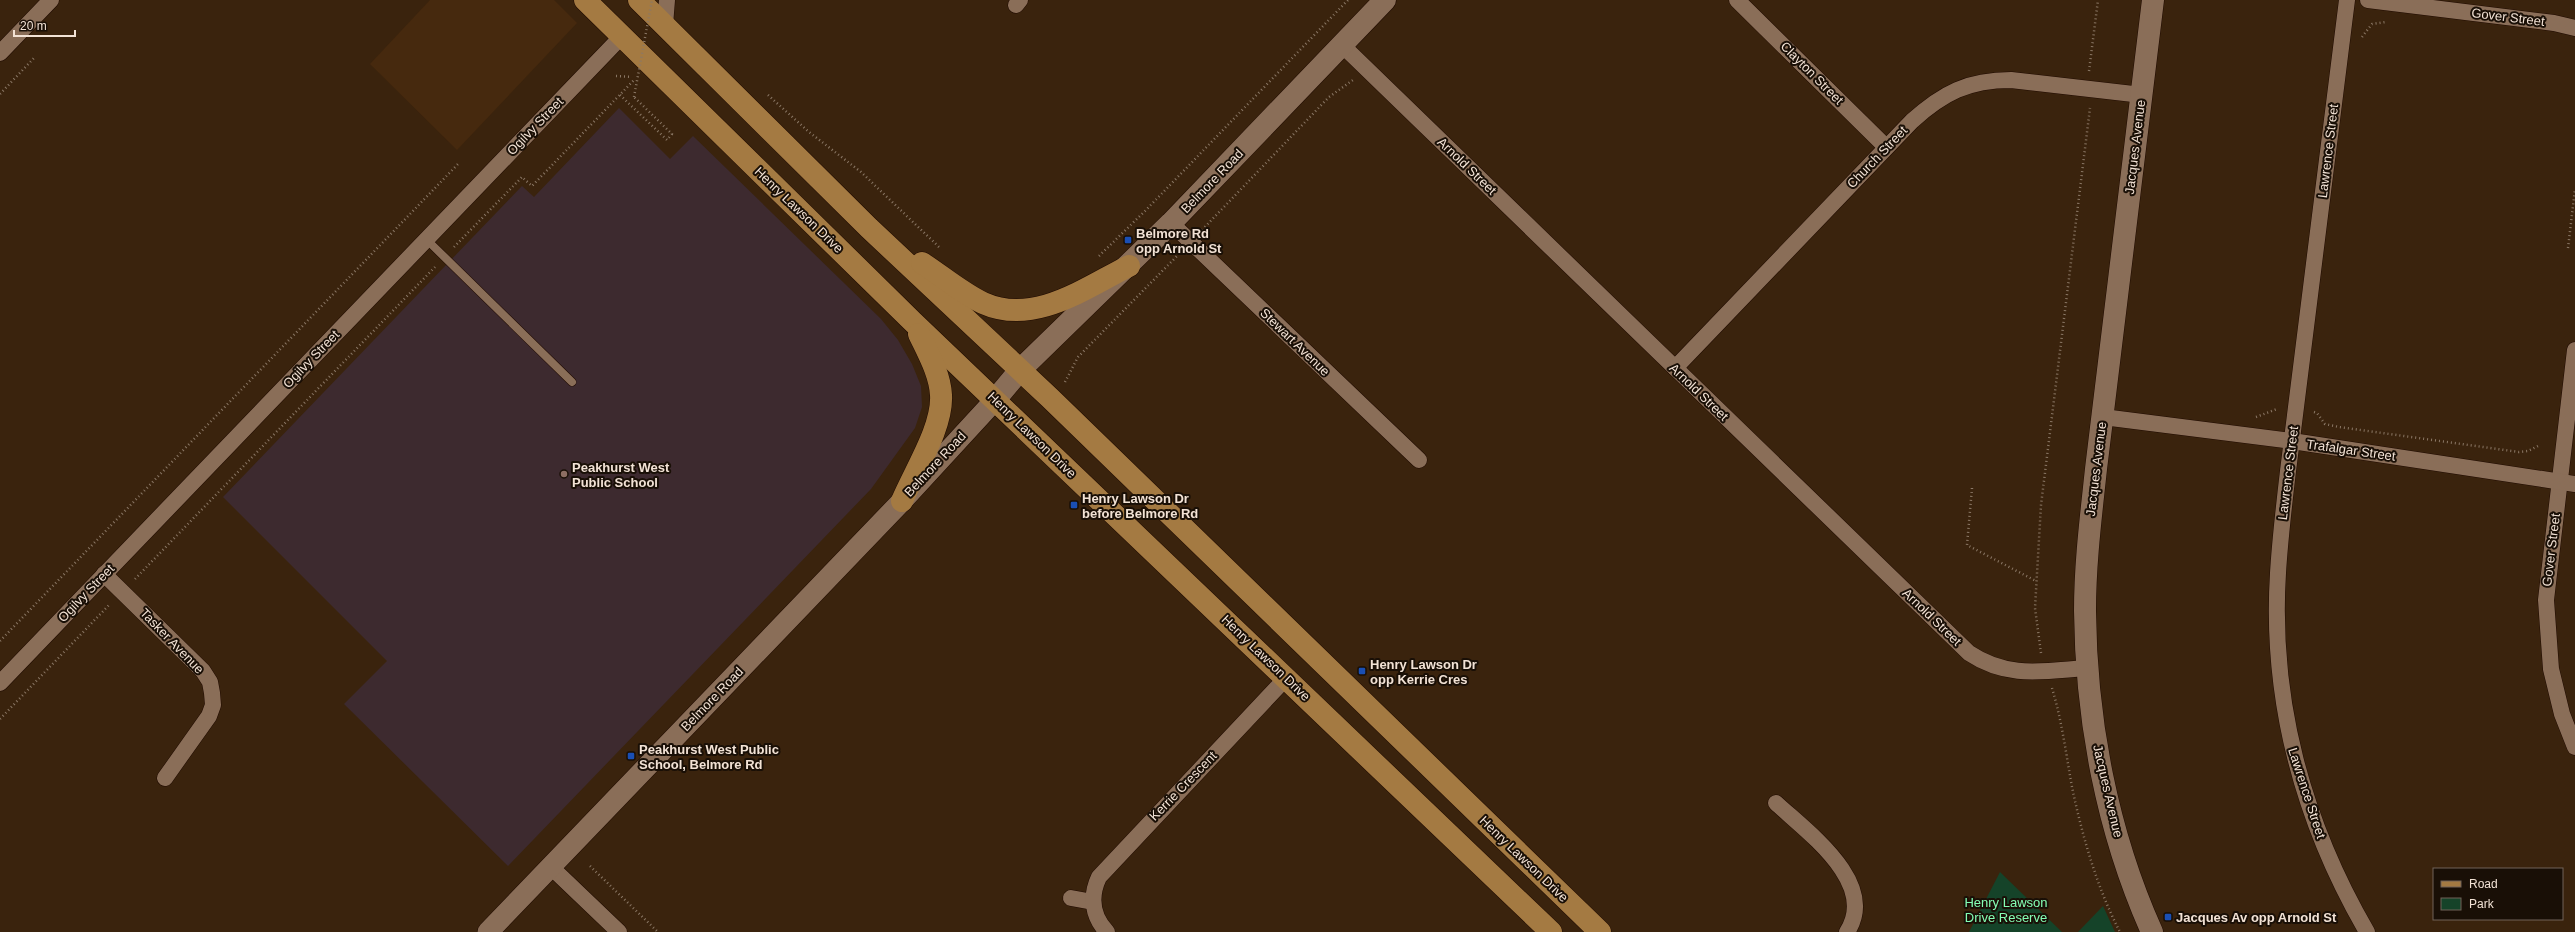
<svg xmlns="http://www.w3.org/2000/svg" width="2575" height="932" font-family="Helvetica,sans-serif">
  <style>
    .built { fill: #46290e }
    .education { fill: #3d2a2f }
    .green { fill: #154329 }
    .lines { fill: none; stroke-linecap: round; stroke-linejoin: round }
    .service-casing { stroke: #200b00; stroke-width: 9 }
    .minor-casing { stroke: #200b00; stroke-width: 17 }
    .tertiary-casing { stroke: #200b00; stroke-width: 22 }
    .secondary-casing { stroke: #200b00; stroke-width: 23 }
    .primary-casing { stroke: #200b00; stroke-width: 23 }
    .path { stroke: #8b7866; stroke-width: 2.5; stroke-dasharray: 1 3; stroke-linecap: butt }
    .service { stroke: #8a6e58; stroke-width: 8 }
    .minor { stroke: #8a6e58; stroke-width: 16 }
    .tertiary { stroke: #8a6e58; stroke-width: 21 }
    .secondary { stroke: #8a6e58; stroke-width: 22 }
    .primary { stroke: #a47a42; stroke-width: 22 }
    .path-bridge { stroke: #8b7866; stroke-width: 2.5; stroke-dasharray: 1 3; stroke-linecap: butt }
    .transit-dot { fill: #1a4fb4; stroke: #190f06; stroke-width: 1.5 }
    .education-dot { fill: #8d6e63; stroke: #190f06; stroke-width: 1.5 }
    .labels { text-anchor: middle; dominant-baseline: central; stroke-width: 4; stroke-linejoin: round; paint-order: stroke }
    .street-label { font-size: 13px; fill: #f2e2d5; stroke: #190f06 }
    .poi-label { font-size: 13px; font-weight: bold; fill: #f2e2d5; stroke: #190f06; text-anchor: start }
    .park-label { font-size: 13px; fill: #84feb4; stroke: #190f06 }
  </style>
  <rect width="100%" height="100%" fill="#3a230d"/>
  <!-- built -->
  <path class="built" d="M430,0H554L577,23L457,150L370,64Z"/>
  <!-- education -->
  <path class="education" d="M619,108L670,159L693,136L881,319L898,340L912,364L921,386L922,407L915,428L871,489L508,866L344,704L387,661L223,497L522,186L534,197Z"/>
  <!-- green -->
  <g class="green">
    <path d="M2000,872L2062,932H1969Z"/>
    <path d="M2103,906L2115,932H2078Z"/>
  </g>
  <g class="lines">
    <!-- service casing -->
    <g class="service-casing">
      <path id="service" d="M426,239L572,382"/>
    </g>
    <!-- minor casing -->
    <g class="minor-casing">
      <g id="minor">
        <path d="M1737,0L1886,147"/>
        <path d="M2347,0L2288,471C2284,505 2280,539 2278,573C2270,700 2303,822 2367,932"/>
        <path d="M2368,0L2554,23L2575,28"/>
        <path d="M1016,5L1020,0"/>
        <path d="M665,25L667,0"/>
        <path d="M1342,45L1969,653C2008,679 2043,671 2087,668"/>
        <path d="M0,53L51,0"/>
        <path d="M1171,223L1419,460"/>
        <path d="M2575,350L2546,600L2551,669L2562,714L2575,747"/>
        <path d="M1675,368L1912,121C1943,93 1968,80 2011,80L2142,95"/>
        <path d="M2103,417L2292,441L2575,484"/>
        <path d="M104,574L203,671L210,682L212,693L213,705L209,716L165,778"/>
        <path d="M0,683L622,36"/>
        <path d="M1776,803C1807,832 1879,883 1847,932"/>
        <path d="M551,867L619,932"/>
        <path d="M1071,898L1093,902"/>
        <path d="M1107,932C1092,916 1090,896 1099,877L1287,677"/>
      </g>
    </g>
    <!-- tertiary casing -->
    <g class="tertiary-casing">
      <path id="tertiary" d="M488,932L902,501L995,400"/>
    </g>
    <!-- secondary casing -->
    <g class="secondary-casing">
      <g id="secondary">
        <path d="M995,400L1020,370L1171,223L1385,0"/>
        <path d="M2152,932C2107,832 2086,720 2085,611C2085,563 2091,516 2096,469L2153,0"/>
      </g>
    </g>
    <!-- primary casing -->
    <g class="primary-casing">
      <g id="primary">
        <path d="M585,0L912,321L1551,932"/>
        <path d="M639,0L869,228L1050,398L1600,932"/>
        <path d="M922,263C942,276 962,293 983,303C1034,326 1085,288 1129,266"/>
        <path d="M902,501C915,470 943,427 941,395C940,374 928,353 919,334"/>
      </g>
    </g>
    <!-- path -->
    <g class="path">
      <path d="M2362,37L2372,24L2386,22"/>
      <path d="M2089,71L2098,0"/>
      <path d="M616,76L632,77"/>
      <path d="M0,94L34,58"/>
      <path d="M620,95L667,140L672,134L634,97"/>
      <path d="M768,95L809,132L861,172L940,248"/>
      <path d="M1202,230L1329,97L1353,80"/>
      <path d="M454,247L522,177L532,186L635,79"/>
      <path d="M2568,248L2575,189"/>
      <path d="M1099,256L1146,210L1348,0"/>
      <path d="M1065,382L1078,357L1178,255"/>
      <path d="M2314,412L2317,413L2325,424L2339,427L2519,452L2528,451L2540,445"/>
      <path d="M2256,417L2277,409"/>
      <path d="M1972,488L1967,545L2036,581"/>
      <path d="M135,579L435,267"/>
      <path d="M0,641L459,163"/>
      <path d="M2041,653L2035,608L2041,505L2090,108"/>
      <path d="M2052,688C2062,721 2066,754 2072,787C2082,835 2097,888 2120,932"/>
      <path d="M0,719L109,605"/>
      <path d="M590,866L658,932"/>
    </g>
    <!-- service -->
    <use href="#service" class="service"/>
    <!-- minor -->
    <use href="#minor" class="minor"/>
    <!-- tertiary -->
    <use href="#tertiary" class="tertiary"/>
    <!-- secondary -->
    <use href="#secondary" class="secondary"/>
    <!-- primary -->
    <use href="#primary" class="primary"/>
    <!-- path-bridge -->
    <path class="path-bridge" d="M634,97L652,0"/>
  </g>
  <!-- markers -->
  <g class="transit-dot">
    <rect x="1124" y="236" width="8" height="8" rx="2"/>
    <rect x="1070" y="501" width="8" height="8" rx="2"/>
    <rect x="1358" y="667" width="8" height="8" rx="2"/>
    <rect x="627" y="752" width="8" height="8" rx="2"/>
    <rect x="2164" y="913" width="8" height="8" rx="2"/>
  </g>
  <circle class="education-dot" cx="564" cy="474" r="4"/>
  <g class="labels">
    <!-- street labels -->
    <g class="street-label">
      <text transform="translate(2508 17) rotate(7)">Gover Street</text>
      <text transform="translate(1812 73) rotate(45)">Clayton Street</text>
      <text transform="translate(535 126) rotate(-46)">Ogilvy Street</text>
      <text transform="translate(2135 147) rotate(-83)">Jacques Avenue</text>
      <text transform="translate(2328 151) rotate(-83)">Lawrence Street</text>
      <text transform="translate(1877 157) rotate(-46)">Church Street</text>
      <text transform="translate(1467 166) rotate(44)">Arnold Street</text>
      <text transform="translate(1212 181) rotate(-46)">Belmore Road</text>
      <text transform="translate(799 210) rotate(44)">Henry Lawson Drive</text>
      <text transform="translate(1295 342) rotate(44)">Stewart Avenue</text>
      <text transform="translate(311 359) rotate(-46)">Ogilvy Street</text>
      <text transform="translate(1699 392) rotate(44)">Arnold Street</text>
      <text transform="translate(1032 435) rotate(44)">Henry Lawson Drive</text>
      <text transform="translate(2351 450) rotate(8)">Trafalgar Street</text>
      <text transform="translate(935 464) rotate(-47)">Belmore Road</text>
      <text transform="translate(2096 469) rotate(-83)">Jacques Avenue</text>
      <text transform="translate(2288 473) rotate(-83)">Lawrence Street</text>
      <text transform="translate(2551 550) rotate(-83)">Gover Street</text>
      <text transform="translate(86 593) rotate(-46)">Ogilvy Street</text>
      <text transform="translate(1932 617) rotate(44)">Arnold Street</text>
      <text transform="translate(172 641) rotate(46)">Tasker Avenue</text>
      <text transform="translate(1266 658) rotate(44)">Henry Lawson Drive</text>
      <text transform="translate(712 699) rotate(-46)">Belmore Road</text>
      <text transform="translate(1183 786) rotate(-46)">Kerrie Crescent</text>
      <text transform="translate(2108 791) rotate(77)">Jacques Avenue</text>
      <text transform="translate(2307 793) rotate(72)">Lawrence Street</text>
      <text transform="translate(1524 859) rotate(44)">Henry Lawson Drive</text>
    </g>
    <!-- poi labels -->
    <g class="poi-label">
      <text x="1136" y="233">Belmore Rd<tspan x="1136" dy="15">opp Arnold St</tspan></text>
      <text x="572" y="467">Peakhurst West<tspan x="572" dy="15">Public School</tspan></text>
      <text x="1082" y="498">Henry Lawson Dr<tspan x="1082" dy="15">before Belmore Rd</tspan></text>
      <text x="1370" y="664">Henry Lawson Dr<tspan x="1370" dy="15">opp Kerrie Cres</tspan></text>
      <text x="639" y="749">Peakhurst West Public<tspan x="639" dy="15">School, Belmore Rd</tspan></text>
      <text x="2176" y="917">Jacques Av opp Arnold St</text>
    </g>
    <!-- park labels -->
    <g class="park-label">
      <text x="2006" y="902">Henry Lawson<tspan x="2006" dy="15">Drive Reserve</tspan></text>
    </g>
  </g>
  <!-- legend -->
  <rect x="2433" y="868" width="130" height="52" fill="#190f06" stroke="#706359"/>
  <rect x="2441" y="881" width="20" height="6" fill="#a47a42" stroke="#706359"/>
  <text x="2469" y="888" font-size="12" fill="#f2e2d5">Road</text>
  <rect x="2441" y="898" width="20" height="12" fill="#154329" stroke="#706359"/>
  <text x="2469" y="908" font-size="12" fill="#f2e2d5">Park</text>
  <!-- scale -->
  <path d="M14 30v6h61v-6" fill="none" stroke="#f2e2d5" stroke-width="2"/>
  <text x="20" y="30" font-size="12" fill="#f2e2d5" stroke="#190f06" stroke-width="3" paint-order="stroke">20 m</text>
</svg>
